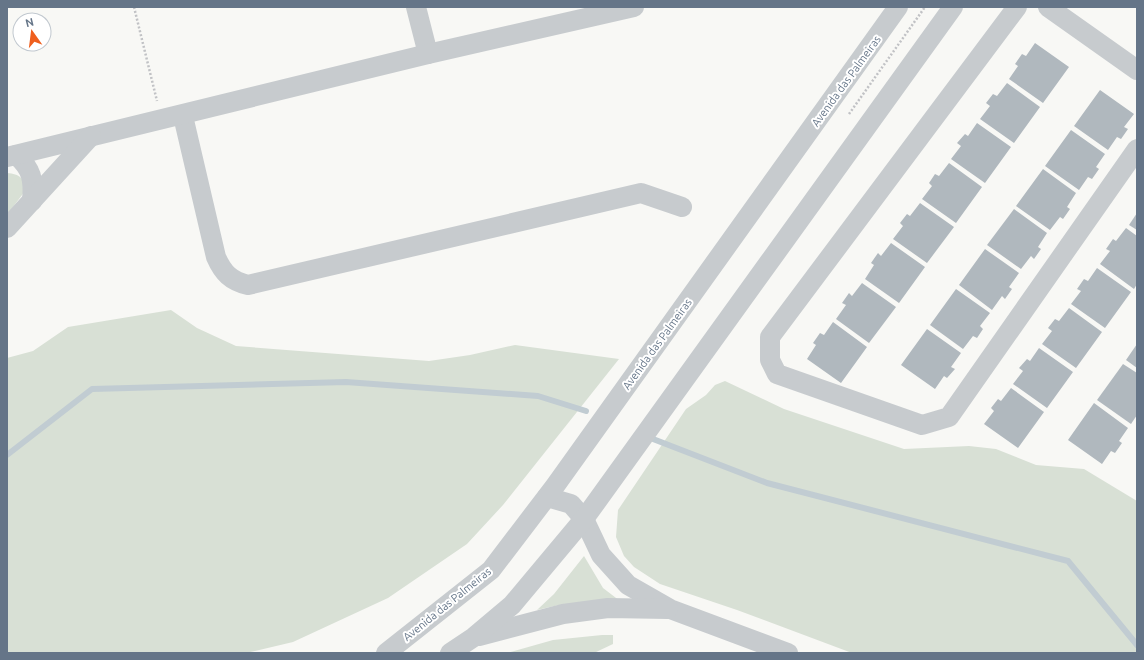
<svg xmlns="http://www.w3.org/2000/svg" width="1144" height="660" font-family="Ubuntu,sans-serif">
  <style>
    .green { fill: #d8e0d5 }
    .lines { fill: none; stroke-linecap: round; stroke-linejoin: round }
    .stream { stroke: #c1ccd2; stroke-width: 6 }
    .building { fill: #b0b8be }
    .path { stroke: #c1c2c5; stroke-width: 2.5; stroke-dasharray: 2 2; stroke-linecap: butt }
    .minor { stroke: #c7cbce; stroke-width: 20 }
    .labels { text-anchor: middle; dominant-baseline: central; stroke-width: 4; stroke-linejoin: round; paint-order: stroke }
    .street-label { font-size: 11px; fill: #657588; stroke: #fff }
  </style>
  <rect width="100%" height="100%" fill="#f8f8f5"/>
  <!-- green -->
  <g class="green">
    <path d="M7,173C20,174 24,178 25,191L7,215Z"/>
    <path d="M171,310L197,328L236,346L429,361L470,355L515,345L619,359L503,505L467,544L388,598L293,642L246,653H7V358L33,351L68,327Z"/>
    <path d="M725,381L784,409L904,449L969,446L996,449L1036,465L1084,469L1137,501V653H852L737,610L660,584L634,567L624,556L616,537L618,510L686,409L706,395L715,385Z"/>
    <path d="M584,556L603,588L620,601L559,605L537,610L554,594Z"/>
    <path d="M602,635H613V644L594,653H507L553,640Z"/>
  </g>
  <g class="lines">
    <!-- stream -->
    <g class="stream">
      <path d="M653,439L767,483L1068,561L1137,645"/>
      <path d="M7,455L92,389L346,382L538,396L586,411"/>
    </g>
  </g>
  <!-- building -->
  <g class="building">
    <path d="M1035,43L1069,67L1043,103L1009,79L1018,66L1015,64L1022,54L1026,56Z"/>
    <path d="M1007,83L1040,107L1014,143L980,119L990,106L986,103L993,94L997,96Z"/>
    <path d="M1100,90L1134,114L1124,127L1128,129L1121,139L1117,137L1108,150L1074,126Z"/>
    <path d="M977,123L1011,147L985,183L951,159L961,146L957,143L965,134L968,136Z"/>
    <path d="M1071,130L1105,154L1096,167L1099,169L1092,179L1088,177L1079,190L1045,166Z"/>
    <path d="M949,163L982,187L956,223L922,199L932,186L929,183L935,174L939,176Z"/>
    <path d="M1043,169L1076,193L1067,207L1070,209L1063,219L1060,217L1050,230L1016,206Z"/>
    <path d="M920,203L954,227L927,263L893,239L903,226L900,223L907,214L910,216Z"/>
    <path d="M1014,209L1047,233L1038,247L1041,249L1034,259L1031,256L1021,269L987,245Z"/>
    <path d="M1137,213V230L1129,225Z"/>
    <path d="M1126,228L1137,236V284L1134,289L1100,264L1110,251L1106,249L1113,239L1116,241Z"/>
    <path d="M891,243L925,267L899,303L865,279L874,265L871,263L878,253L881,256Z"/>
    <path d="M985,249L1019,273L1009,287L1012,289L1005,299L1002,296L992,310L959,285Z"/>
    <path d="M1097,268L1131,292L1105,328L1071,304L1081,291L1077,289L1084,279L1088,281Z"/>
    <path d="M862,283L896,307L869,343L836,319L846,305L842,303L849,293L852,296Z"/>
    <path d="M956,289L990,313L980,326L983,329L977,338L973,336L963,349L930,325Z"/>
    <path d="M1069,308L1102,332L1076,368L1042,344L1052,331L1048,328L1055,319L1059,321Z"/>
    <path d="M833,322L867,347L841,383L807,359L816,345L813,343L820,333L824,335Z"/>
    <path d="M927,329L961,353L951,367L955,369L947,378L944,376L935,389L901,365Z"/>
    <path d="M1137,344V368L1126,360Z"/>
    <path d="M1039,348L1073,372L1047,408L1013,384L1023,371L1019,368L1027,359L1030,361Z"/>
    <path d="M1123,364L1137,373V415L1131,424L1097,400Z"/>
    <path d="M1011,388L1044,412L1018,448L984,424L994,411L991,408L998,399L1001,401Z"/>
    <path d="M1094,403L1128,428L1119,441L1122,443L1115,453L1111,451L1102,464L1068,440Z"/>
  </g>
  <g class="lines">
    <!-- path -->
    <g class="path">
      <path d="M134,7L157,101"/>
      <path d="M849,114L925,7"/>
    </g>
    <!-- minor -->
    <g class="minor">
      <path d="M416,7L428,54"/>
      <path d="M1017,7L770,337V360L777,374L922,425L949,417L1137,149"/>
      <path d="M1048,7L1137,70"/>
      <path d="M183,116L216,257C223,273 231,281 248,285L641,193L682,207"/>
      <path d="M16,155C32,169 34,180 32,201"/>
      <path d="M7,157L428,54L634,7"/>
      <path d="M7,228L91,136"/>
      <path d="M547,497L571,504L584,519L601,555L628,585L670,609L788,653"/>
      <path d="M479,636L563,614L608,608L668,609"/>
      <path d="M386,653L491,570L555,486L898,7"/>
      <path d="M450,653L474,637L512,605L584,519L953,7"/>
    </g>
  </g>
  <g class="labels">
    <!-- street labels -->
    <g class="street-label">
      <text transform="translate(846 81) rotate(-54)">Avenida das Palmeiras</text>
      <text transform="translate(657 344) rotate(-54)">Avenida das Palmeiras</text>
      <text transform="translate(447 604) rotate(-39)">Avenida das Palmeiras</text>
    </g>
  </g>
  <!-- border -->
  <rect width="1144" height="660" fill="none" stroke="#657588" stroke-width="16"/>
  <!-- north arrow -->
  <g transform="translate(32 32) rotate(346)"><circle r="19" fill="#ffffff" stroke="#c1c8cf"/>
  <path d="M0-3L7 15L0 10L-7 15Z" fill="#ef5f1e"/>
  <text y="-6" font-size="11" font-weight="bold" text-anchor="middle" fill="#657588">N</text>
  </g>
</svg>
